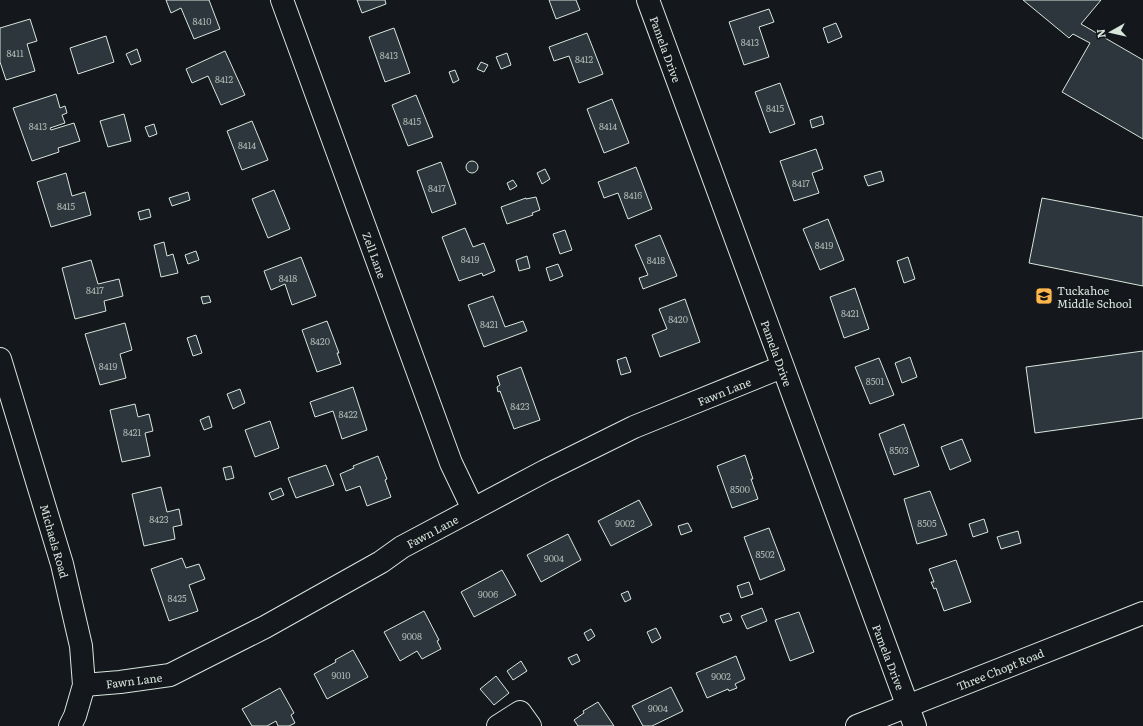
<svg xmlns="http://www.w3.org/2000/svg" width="1143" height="726" font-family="Literata,serif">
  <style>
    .building { fill: #2c363c; stroke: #d8e6dc }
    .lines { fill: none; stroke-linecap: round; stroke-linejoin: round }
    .minor-casing { stroke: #d8e6dc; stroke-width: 24 }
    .major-casing { stroke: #d8e6dc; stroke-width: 24 }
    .minor { stroke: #14181c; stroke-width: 22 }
    .major { stroke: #14181c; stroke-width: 22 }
    .labels { text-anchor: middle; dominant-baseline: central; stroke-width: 3; stroke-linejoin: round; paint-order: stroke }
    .number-label { font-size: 9px; fill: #adbab4 }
    .street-label { font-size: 11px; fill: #d8e6dc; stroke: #14181c }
    .poi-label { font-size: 11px; fill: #d8e6dc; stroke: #14181c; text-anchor: start }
  </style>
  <rect width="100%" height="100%" fill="#14181c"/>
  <!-- building -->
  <g class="building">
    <path d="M166,0H209L220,29L194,39L181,8L171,13Z"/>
    <path d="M357,0H385L386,4L362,13Z"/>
    <path d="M549,0H576L580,10L556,19Z"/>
    <path d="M1023,0H1101L1081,24L1143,60V139L1062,92L1090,43L1073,34L1069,38Z"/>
    <path d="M769,9L774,22L759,27L769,57L744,65L729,22Z"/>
    <path d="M30,19L37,41L27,44L35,71L6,80L0,62V28Z"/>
    <path d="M836,23L842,37L828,43L823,28Z"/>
    <path d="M394,28L410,73L385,82L369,37Z"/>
    <path d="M587,33L603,74L579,83L569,56L554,61L549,47Z"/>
    <path d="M106,36L114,62L78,74L70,48Z"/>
    <path d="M137,49L141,61L131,65L126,54Z"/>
    <path d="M225,51L245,95L221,105L208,76L192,83L186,69Z"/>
    <path d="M507,53L511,65L501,69L496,57Z"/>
    <path d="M481,62L488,65L484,72L477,69Z"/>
    <path d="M455,70L459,80L453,83L449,72Z"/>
    <path d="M780,83L795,124L770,133L755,92Z"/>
    <path d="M56,94L60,108L65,106L67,113L62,115L65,123L50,128L51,130L74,123L80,141L58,148L59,152L32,161L13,108Z"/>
    <path d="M416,95L433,137L408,146L392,105Z"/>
    <path d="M612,99L629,143L604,153L587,109Z"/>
    <path d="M124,114L131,141L108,147L100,121Z"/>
    <path d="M822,116L824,124L812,128L810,120Z"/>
    <path d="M252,121L268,160L242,170L227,131Z"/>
    <path d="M154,124L157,134L149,137L145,127Z"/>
    <path d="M816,149L823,169L812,173L819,193L794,201L780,161Z"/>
    <circle cx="472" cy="167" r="6"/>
    <path d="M441,162L456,204L432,213L417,171Z"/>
    <path d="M636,167L652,209L628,219L618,193L604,198L598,182Z"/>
    <path d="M545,169L550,179L542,184L537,173Z"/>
    <path d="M881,171L884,181L868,186L864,176Z"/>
    <path d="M66,173L72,196L85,192L91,215L51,227L37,182Z"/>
    <path d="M513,180L517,186L510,190L507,183Z"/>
    <path d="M274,190L290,229L268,238L252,199Z"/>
    <path d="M188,192L190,200L172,206L169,198Z"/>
    <path d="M536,197L540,210L532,213L533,215L507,224L501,207L526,198V199Z"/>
    <path d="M1042,198L1143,217V286L1029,263Z"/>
    <path d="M149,209L151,217L140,220L138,212Z"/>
    <path d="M828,219L844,260L820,270L803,229Z"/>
    <path d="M465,228L473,247L484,243L495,271L483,276L482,273L459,281L442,237Z"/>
    <path d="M565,230L572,250L560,254L553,234Z"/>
    <path d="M660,235L677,276L643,289L639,278L648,275L635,245Z"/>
    <path d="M164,242L167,256L173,254L178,273L161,277L154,245Z"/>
    <path d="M196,251L199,260L188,264L185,255Z"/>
    <path d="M527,256L530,268L519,271L516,260Z"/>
    <path d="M301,257L316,296L292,305L285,284L271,290L264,271Z"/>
    <path d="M908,257L915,279L904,283L897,261Z"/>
    <path d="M91,260L98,284L119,279L123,296L104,301L106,311L75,319L62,268Z"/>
    <path d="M558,264L563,276L550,281L546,268Z"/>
    <path d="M855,288L869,329L844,338L830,297Z"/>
    <path d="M209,296L211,302L203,304L201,297Z"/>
    <path d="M493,296L505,327L523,321L527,331L484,347L468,305Z"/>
    <path d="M685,299L700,342L660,357L652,335L667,329L659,309Z"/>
    <path d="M327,321L339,353H337L341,364L317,372L302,330Z"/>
    <path d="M125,323L132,350L120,354L126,378L100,385L85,334Z"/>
    <path d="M196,335L202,353L193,356L187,338Z"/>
    <path d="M1143,351V418L1035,433L1026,367Z"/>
    <path d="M626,357L631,372L621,375L617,360Z"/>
    <path d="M910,357L917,377L902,383L895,363Z"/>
    <path d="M879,358L894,395L870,404L855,367Z"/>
    <path d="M521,367L540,420L514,429L500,391L498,392L497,387L500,385L497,376Z"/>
    <path d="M353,387L367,430L342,439L333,411L315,417L310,402Z"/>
    <path d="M240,389L245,403L233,409L227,394Z"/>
    <path d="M135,404L138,417L149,414L153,431L145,433L150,456L122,462L110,410Z"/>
    <path d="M209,416L212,427L204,430L200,420Z"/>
    <path d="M270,421L279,448L255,457L245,430Z"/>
    <path d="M904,424L919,466L894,475L879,434Z"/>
    <path d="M962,439L971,461L950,470L941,447Z"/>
    <path d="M745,455L753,479H751L758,499L732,508L717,466Z"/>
    <path d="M378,456L387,479L385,480L391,497L367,506L360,486L346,491L340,474L354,468L353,466Z"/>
    <path d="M326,465L334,485L296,498L288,478Z"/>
    <path d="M231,466L234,478L226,480L223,468Z"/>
    <path d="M161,487L167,512L179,509L182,525L173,527L175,539L144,546L132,494Z"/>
    <path d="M281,488L284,495L272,500L269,493Z"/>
    <path d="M930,491L947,535L917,544L904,499Z"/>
    <path d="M639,500L652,525L611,546L598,521Z"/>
    <path d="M984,519L988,532L973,537L969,524Z"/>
    <path d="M688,523L692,531L681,535L678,526Z"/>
    <path d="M769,528L785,570L760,580L744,537Z"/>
    <path d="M1018,531L1021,543L1001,549L997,537Z"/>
    <path d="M568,534L581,560L541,582L527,555Z"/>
    <path d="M182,558L186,568L199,564L205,579L189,585L198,611L169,621L151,569Z"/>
    <path d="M956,560L971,602L944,611L936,588L934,589L931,582H934L929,569Z"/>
    <path d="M502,570L516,595L474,617L461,592Z"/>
    <path d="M749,582L753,594L741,598L737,586Z"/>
    <path d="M628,591L631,599L625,602L621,594Z"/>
    <path d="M762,608L767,621L747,629L741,616Z"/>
    <path d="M424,611L439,640L437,641L441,649L422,659L417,651L400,661L384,632Z"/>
    <path d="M799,612L814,652L790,661L775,620Z"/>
    <path d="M729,613L732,620L723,623L720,616Z"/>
    <path d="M656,628L661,638L652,643L647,632Z"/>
    <path d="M591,629L595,636L588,641L584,633Z"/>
    <path d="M353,650L368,677L327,699L314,674L336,662L335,660Z"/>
    <path d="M577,654L580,661L572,665L568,658Z"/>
    <path d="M736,656L745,679L735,684L737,688L729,691L728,689L707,698L696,673Z"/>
    <path d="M521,661L527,671L513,680L507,671Z"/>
    <path d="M496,676L509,693L494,705L480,689Z"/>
    <path d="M671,687L683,711L652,726H643L632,706Z"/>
    <path d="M280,688L294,713L291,715L295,723L289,726H278L276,721L267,726H252L242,709Z"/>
    <path d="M598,702L614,726H578L574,720L584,713L583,711Z"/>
  </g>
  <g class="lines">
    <!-- minor casing -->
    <g class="minor-casing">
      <g id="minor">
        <path d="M282,0L451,463L473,509"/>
        <path d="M648,0L915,726"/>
        <path d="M0,359L62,564L81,646L84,685L75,716L70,726"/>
        <path d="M84,685L120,682L170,675L265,627L381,562L402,547L545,471L634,427L782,367"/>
        <path d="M498,726L520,712L530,726"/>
      </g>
    </g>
    <!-- major casing -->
    <g class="major-casing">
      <path id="major" d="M857,726L1143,613"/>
    </g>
    <!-- minor -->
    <use href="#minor" class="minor"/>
    <!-- major -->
    <use href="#major" class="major"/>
  </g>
  <!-- icons -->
  <defs>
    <g id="school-square" transform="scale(0.9)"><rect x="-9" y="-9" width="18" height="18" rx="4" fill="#ffb74d" stroke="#14181c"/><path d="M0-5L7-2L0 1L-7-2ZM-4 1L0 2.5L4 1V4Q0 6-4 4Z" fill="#111"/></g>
  </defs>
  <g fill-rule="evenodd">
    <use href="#school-square" x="1044" y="296"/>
  </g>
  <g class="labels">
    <!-- number labels -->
    <g class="number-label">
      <text x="202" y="21">8410</text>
      <text x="750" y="42">8413</text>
      <text x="15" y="53">8411</text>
      <text x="389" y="55">8413</text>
      <text x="584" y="59">8412</text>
      <text x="224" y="79">8412</text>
      <text x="775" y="108">8415</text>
      <text x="412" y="121">8415</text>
      <text x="38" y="126">8413</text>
      <text x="608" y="126">8414</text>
      <text x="247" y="145">8414</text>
      <text x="801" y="183">8417</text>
      <text x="437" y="188">8417</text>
      <text x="633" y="195">8416</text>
      <text x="66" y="206">8415</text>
      <text x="824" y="245">8419</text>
      <text x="470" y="259">8419</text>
      <text x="656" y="260">8418</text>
      <text x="288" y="278">8418</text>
      <text x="95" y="290">8417</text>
      <text x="850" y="313">8421</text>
      <text x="678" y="319">8420</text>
      <text x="489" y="324">8421</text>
      <text x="320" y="341">8420</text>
      <text x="108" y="366">8419</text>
      <text x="875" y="381">8501</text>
      <text x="520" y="406">8423</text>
      <text x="348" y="414">8422</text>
      <text x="132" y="432">8421</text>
      <text x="899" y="450">8503</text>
      <text x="740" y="489">8500</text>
      <text x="159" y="519">8423</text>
      <text x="625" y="523">9002</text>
      <text x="927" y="523">8505</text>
      <text x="765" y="554">8502</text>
      <text x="554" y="558">9004</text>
      <text x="488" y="594">9006</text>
      <text x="177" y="598">8425</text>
      <text x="412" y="636">9008</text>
      <text x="341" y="675">9010</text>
      <text x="721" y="676">9002</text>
      <text x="658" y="708">9004</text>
    </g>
    <!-- street labels -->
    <g class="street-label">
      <text transform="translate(666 49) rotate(70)">Pamela Drive</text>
      <text transform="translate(375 255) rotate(70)">Zell Lane</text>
      <text transform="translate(777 353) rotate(70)">Pamela Drive</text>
      <text transform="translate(724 391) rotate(-22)">Fawn Lane</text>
      <text transform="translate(432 531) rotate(-28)">Fawn Lane</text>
      <text transform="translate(55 541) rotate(74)">Michaels Road</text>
      <text transform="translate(889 657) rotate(69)">Pamela Drive</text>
      <text transform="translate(1000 669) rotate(-22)">Three Chopt Road</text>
      <text transform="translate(134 680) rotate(-7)">Fawn Lane</text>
    </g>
    <!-- poi labels -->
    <g class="poi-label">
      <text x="1057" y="290">Tuckahoe<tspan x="1057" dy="13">Middle School</tspan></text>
    </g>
  </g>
  <!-- north arrow -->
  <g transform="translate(1111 32) rotate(262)" stroke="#14181c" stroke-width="3" paint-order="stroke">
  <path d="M0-3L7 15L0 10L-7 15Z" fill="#d8e6dc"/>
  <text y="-6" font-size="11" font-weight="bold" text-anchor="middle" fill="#d8e6dc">N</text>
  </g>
</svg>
